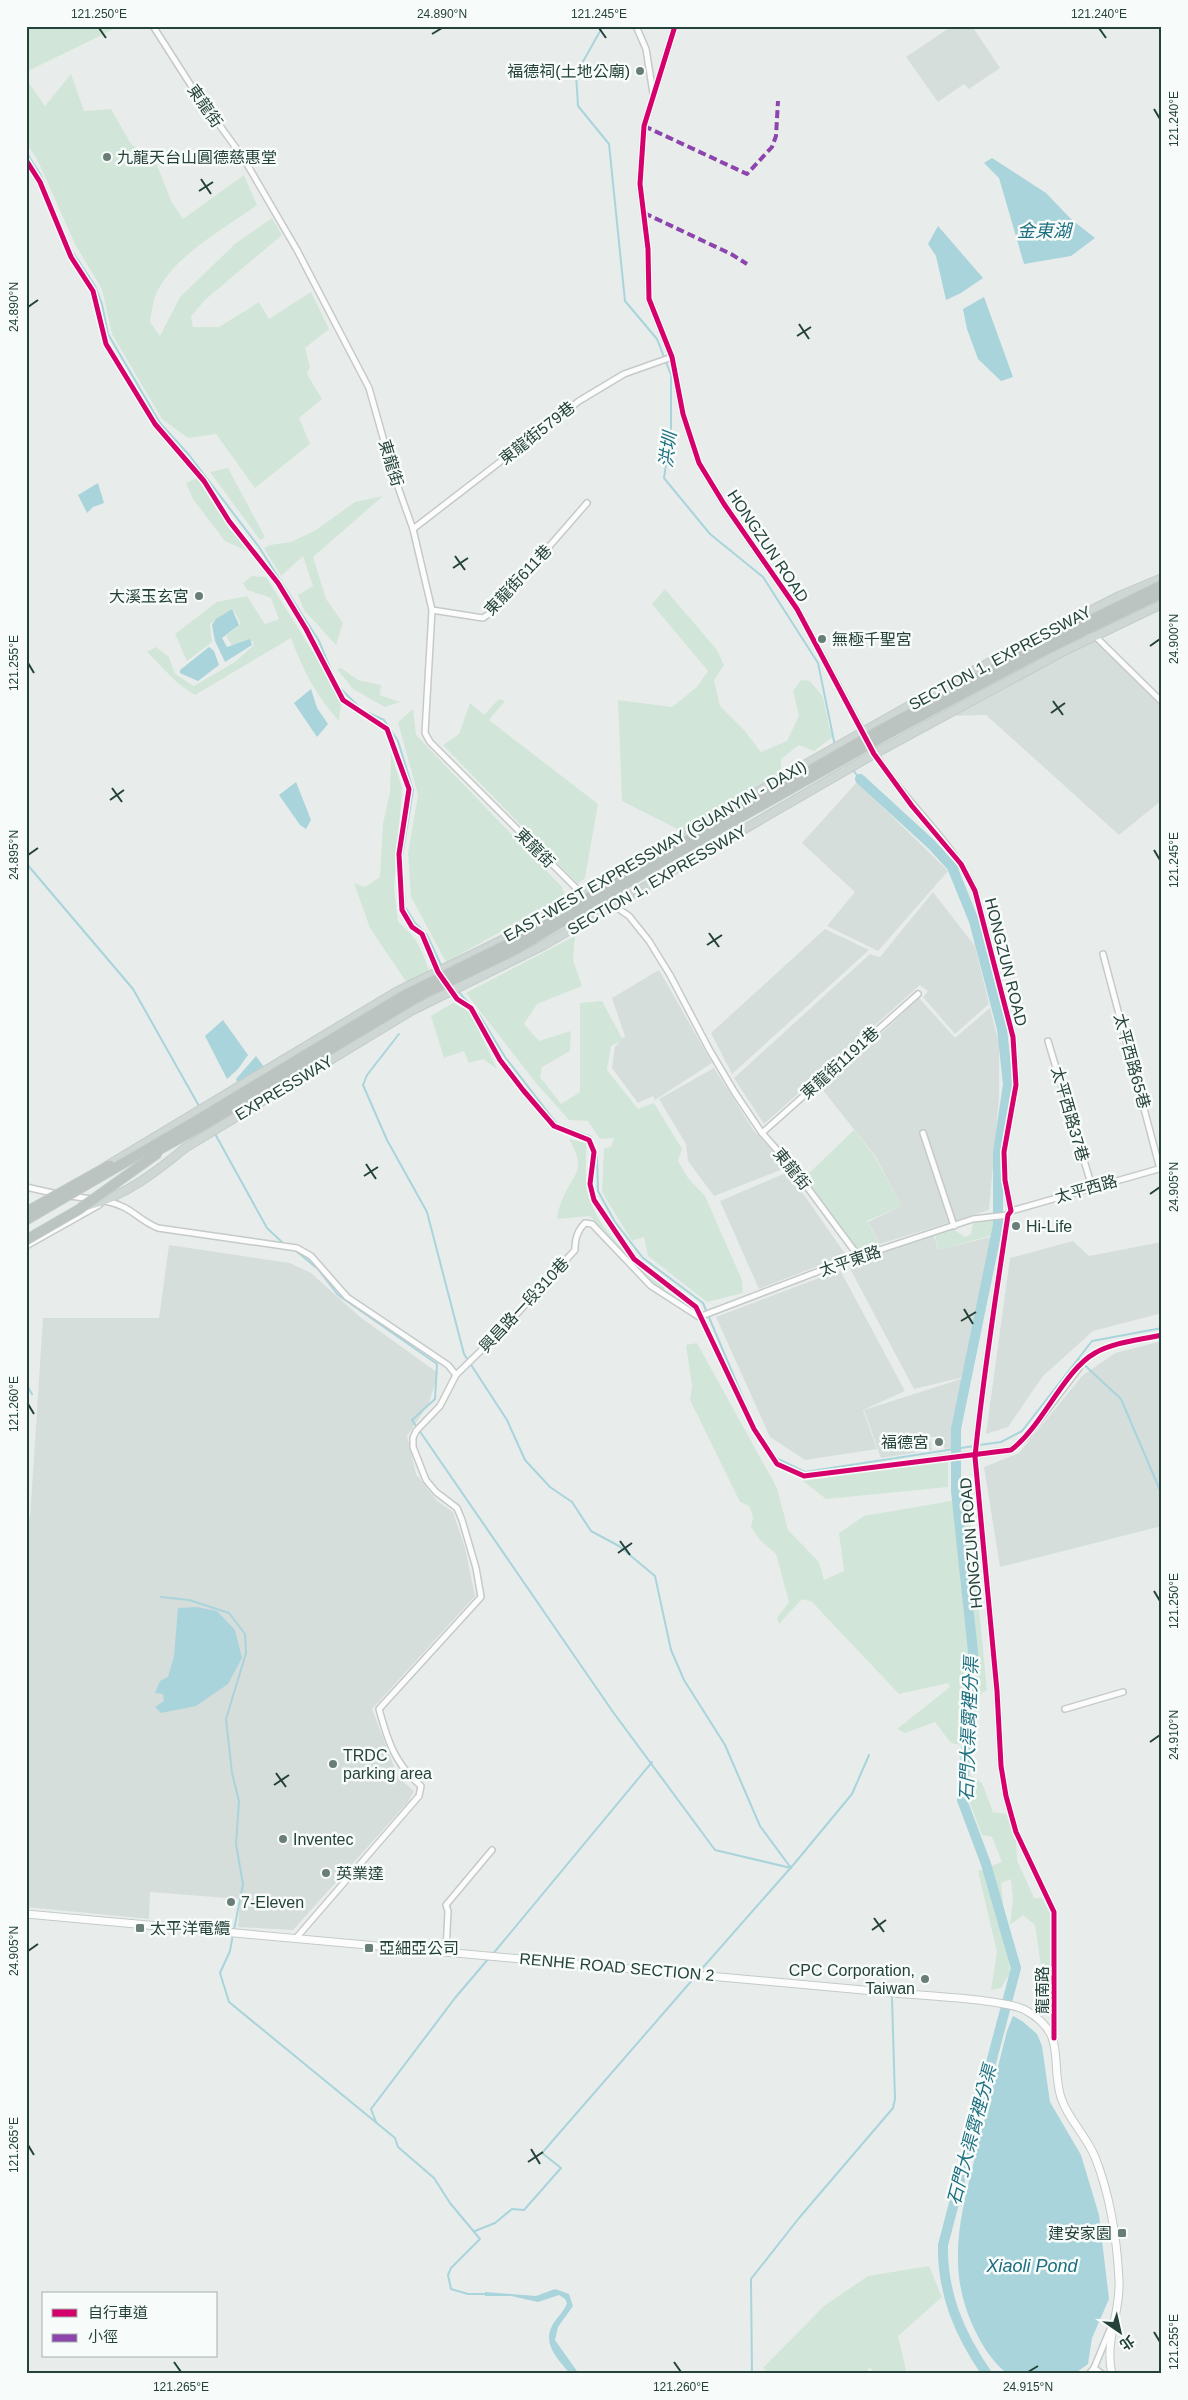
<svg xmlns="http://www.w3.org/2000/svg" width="1188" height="2400" font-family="Helvetica,'Noto Sans TC',sans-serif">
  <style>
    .built { fill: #d6dedb }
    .green { fill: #d1e6d8 }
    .water { fill: #a9d4db }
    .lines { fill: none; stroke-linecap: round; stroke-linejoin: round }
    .stream { stroke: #a9d4db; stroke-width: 2 }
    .river { stroke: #a9d4db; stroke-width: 10 }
    .street-casing { stroke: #c5cac8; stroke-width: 8 }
    .secondary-casing { stroke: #c3cbc8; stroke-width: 9 }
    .primary-casing { stroke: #c3ccc9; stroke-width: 10 }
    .street { stroke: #fcfcfc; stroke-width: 5 }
    .secondary { stroke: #fcfcfc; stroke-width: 7 }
    .primary { stroke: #cfd7d5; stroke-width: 8 }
    .highway-bridge-casing { stroke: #c3ccc9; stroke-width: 11; stroke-linecap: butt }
    .highway-bridge { stroke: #bcc4c2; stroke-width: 9 }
    .quiet { stroke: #8e44ad; stroke-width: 4; stroke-dasharray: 8 4; stroke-linecap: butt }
    .cycleway-casing { stroke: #f7fbf9; stroke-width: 8 }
    .cycleway { stroke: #d6006c; stroke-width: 5 }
    .ticks { fill: none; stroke: #24423a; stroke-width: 2 }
    .poi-dot { fill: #697e78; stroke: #f7fbf9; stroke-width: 2 }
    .labels { text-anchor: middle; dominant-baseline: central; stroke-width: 5; stroke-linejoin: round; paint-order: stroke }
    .poi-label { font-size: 16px; fill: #24423a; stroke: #f7fbf9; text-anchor: start }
    .street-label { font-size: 16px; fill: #24423a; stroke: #f7fbf9 }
    .water-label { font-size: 18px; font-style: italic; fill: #1c6f80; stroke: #f7fbf9 }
    .neatline { fill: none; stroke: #24423a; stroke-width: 2 }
    .ticks-label { font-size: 12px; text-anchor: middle; fill: #24423a }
  </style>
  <rect width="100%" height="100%" fill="#e8edeb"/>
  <!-- built -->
  <g class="built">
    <path d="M952,26H972L1000,68L969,89L964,84L938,102L906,57Z"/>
    <path d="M1094,638L1162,699V800L1119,835L986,715L946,716Z"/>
    <path d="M857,782L948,871L878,951L827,926L855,892L802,843Z"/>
    <path d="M933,892L975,946L989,1004L955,1034L923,997L928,991L920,985L764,1124L734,1078L870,954L880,957Z"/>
    <path d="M825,929L869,950L732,1074L711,1033Z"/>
    <path d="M659,970L712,1063L655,1100L653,1096L638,1103L612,1068L615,1047L625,1036L612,998Z"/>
    <path d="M919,998L955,1038L990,1008L999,1044V1098L989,1210L880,1244L868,1222L901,1206L876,1157L822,1089Z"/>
    <path d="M714,1068L754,1131L788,1167L714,1196L688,1161L686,1144L659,1099Z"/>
    <path d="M788,1172L846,1255L759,1289L720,1201Z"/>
    <path d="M934,1235L938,1250L994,1236L964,1377L914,1389L847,1263Z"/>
    <path d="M1073,1241L1089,1256L1162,1242V1313L1093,1331L1043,1376L1008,1427L986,1434L1010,1258Z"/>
    <path d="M169,1245L290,1263L311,1273L360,1317L438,1373L429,1403L407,1436L416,1474L437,1501L453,1512L465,1548L475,1596L372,1709L398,1777L414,1791L408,1802L293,1930L238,1927L240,1899L150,1892L149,1919L26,1907V1522L30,1518L43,1318H159Z"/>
    <path d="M840,1270L905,1391L863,1410L877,1449L805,1460L770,1437L716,1317Z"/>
    <path d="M1162,1341V1526L1000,1567L984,1467L1019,1453L1082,1376L1115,1353Z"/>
    <path d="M964,1378L955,1429V1448L944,1449V1437H930L932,1450L881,1458L864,1410Z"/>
  </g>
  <!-- green -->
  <g class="green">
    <path d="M26,26H120L26,72Z"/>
    <path d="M71,74L84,111L111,109L131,144L155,160L171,201L183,219L244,175L257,205C224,229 180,252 159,288C153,298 152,311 150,322L160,336L180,297L236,243L272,218L282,235L206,299L191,316L193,327H219L259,302L269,319L311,292L329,329L305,348L310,367L307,374L322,399L299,418L310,444L255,488L216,434L188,438L162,419L112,334L102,289L76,246L37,159L26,143V79L45,106Z"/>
    <path d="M228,468L265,537L260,540L210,472Z"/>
    <path d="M197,478L228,527L249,552L225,541L193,499L186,483Z"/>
    <path d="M383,496L313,557L326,599L343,623L336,645L304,610L298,595L313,586L303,556L281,576L264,548L270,545L291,542L316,530L355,502Z"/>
    <path d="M252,576L266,577L315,655L341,704L339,721C315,694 304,672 291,638L195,695C173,682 165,669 147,652L156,647L169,657L175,674L194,686L235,662L254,645L252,641L232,646L226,636L241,624L234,611L210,624L212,642L187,661L175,634L217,602L247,596L265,624L279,619L271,598L247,590L243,583Z"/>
    <path d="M665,589L717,650L724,665L714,680L720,706L744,730L761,752L787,741L799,716L793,691L801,680L810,681L823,697L829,727L834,736L814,751L799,745L781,759V771L681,831L622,801L618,700L672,707L697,687L708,671L652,604Z"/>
    <path d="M341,668L358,680L381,685L380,695L400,702L385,707L353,689L337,669Z"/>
    <path d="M499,699L505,701L489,720L598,804L585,878L578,884L443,745L459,734L470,703L484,715Z"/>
    <path d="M413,709L416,735L562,887L565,896L446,962L411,897L408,853L418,795L398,722Z"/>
    <path d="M391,753L402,788L394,888L398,922C417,938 421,947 429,971L407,983L370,928L354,883L365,887L380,877L383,824L390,792Z"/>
    <path d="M575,936L573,960L582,986L537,1004L524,1024L539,1041L571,1031L570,1051L542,1067L540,1077L561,1104L580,1092V1003L602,1001L623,1040L611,1046L607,1070L638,1109L654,1103L682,1149L678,1161L688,1178L705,1196L742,1280L743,1293L707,1302L648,1256L644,1237L632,1241L602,1192L604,1148L611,1147L614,1138L600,1139L588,1121L569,1120L536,1083L466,993Z"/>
    <path d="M453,1003L470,1012L497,1069L483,1059L469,1063L464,1051L444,1058L431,1016Z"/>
    <path d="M854,1130L875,1157L901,1206L867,1221L881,1247L859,1255L803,1179Z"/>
    <path d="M569,1139L586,1143C587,1159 584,1179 588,1194C599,1234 635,1261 665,1286L664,1290H661L650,1282L590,1216L557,1219C558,1213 559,1206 562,1200C573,1173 588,1171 569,1139Z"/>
    <path d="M996,1217L994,1235L938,1250L935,1234L953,1229L965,1237L971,1234L973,1223Z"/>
    <path d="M697,1343L777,1488L788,1530L819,1562L824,1580L844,1571L839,1533L864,1516L968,1498L987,1690L960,1707L961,1745L951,1743L935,1722L905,1733L897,1729L950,1687L948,1683L899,1694L812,1602L802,1599L779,1624L777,1618L789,1602L776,1554L760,1540L751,1527L753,1517L749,1506L740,1502L690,1400L692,1386L686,1345Z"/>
    <path d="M948,1461V1487L826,1499L803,1481Z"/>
    <path d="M969,1774L982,1783L993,1812L1006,1814L1016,1839L1017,1860L1034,1898H1042L1052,1918L1054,1993L1047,2008L1041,1991V1966L1035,1925L1023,1915L1010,1925L1013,1898L1011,1879L1001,1883L1010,1973L1001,1988L991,1990L997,1952L978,1871L1002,1862L992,1837L982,1835L969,1801Z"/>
    <path d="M929,2266L942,2297L898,2336L907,2374H875L870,2367L864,2374H771L763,2368L824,2306L868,2276Z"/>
  </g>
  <!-- water -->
  <g class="water">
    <path d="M992,158L1046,193L1071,219L1095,238L1071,256L1024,264L999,178L984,163Z"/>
    <path d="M938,226L983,278L961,293L946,300L936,256L928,244Z"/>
    <path d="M984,297L1013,377L1001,381L978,359L967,329L963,309Z"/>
    <path d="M98,483L104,503L93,507L87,513L78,495Z"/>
    <path d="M232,609L239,625L222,638L227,647L250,639L252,645L225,662L215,641L212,625L216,619Z"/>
    <path d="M209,647L214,651L219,665L198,681L180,673V670Z"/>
    <path d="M311,689L317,708L328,724L317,737L294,703Z"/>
    <path d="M296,782L311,820L306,829L300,825L279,795Z"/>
    <path d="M223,1020L248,1055L238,1069L227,1079L205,1036Z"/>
    <path d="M256,1056L264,1067L237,1082L236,1079Z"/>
    <path d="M197,1607L217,1611L235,1630L242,1658L228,1684L196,1706L161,1713L155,1707L164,1701L163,1694L155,1693L160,1681L168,1677L174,1656L178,1608Z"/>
    <path d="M1013,2016L1022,2021L1037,2034L1042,2046L1050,2102L1081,2155L1099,2215L1109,2299L1092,2338L1088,2364L1074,2374H1007C990,2359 981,2344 972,2324C946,2265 961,2213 976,2153C986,2112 997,2072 1007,2031Z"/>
    <path d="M555,2289L569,2294L573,2306L558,2327L555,2340L579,2374H570C559,2360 542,2345 552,2326C556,2318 564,2312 567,2303L565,2299L559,2295L538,2302L511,2296H485V2292L536,2296Z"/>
  </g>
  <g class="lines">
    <!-- stream -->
    <g class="stream">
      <path d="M603,26L576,74L578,106L609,144L625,301L657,339L671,375V432L664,478L710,534L763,577L818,663L835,746"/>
      <path d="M26,152L40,174L70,248L95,286L102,304L108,334L160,423L189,455L259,547L319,641L337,685L362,710L384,720L398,741L413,790L402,857L405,907L415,923L427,935L442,967"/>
      <path d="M853,770L860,779"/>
      <path d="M26,863L133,989L199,1106"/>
      <path d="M457,990L480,1016L505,1057L557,1124L591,1137L597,1155L598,1191L615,1222L643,1258L703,1303L757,1431L778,1459L805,1472L974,1446"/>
      <path d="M399,1034L367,1075L363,1085L387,1140L427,1212L464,1354L507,1420L525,1460L550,1487L572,1502L591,1531L619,1546L655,1576L671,1650L684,1680L725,1745L760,1826L791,1868"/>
      <path d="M214,1132L267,1228L284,1244"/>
      <path d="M295,1250L318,1269L338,1295L437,1364L435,1399L412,1420L613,1712L715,1850L791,1868"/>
      <path d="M1078,1359L1121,1399L1162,1495"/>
      <path d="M26,1384L32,1394"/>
      <path d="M979,1445L1001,1442L1022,1431L1092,1341L1162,1328"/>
      <path d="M161,1597L189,1600L229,1613L245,1634L246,1653L226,1719L232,1773L239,1801L236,1844L243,1884L234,1930"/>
      <path d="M233,1934L230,1951L220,1973L229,2002L395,2138L398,2147L434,2178L450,2203L480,2239L451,2268L448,2275L451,2289L468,2294H486"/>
      <path d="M492,1955L652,1762"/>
      <path d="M699,1972L794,1864L852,1794L869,1755"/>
      <path d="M376,2122L371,2109L455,1998L489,1958"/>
      <path d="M475,2231L495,2223L512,2209L524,2210L561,2168L542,2153L694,1978"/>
      <path d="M752,2374L751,2279L799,2218L893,2108L895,2099L892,1998"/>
    </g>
    <!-- river -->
    <path class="river" d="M860,779L932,845L952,867L974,921L1002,1029L1008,1084L998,1152V1225L956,1429V1491L974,1661L962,1800L986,1864L1016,1968L943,2245C942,2294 960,2335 987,2374"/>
    <!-- street casing -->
    <g class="street-casing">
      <g id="street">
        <path d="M153,26L192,87L244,159L297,250L369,388L393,473L413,529L432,610L425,733L430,742L583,895"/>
        <path d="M636,26L646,49L653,93"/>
        <path d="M675,26L644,126L640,184L648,249L649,299L672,357L683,414L699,463L724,504L797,609L864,734"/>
        <path d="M413,529L579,401L624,374L672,357"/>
        <path d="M432,610L483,618L493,611L587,503"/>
        <path d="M1083,633L1095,636L1162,702"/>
        <path d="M869,743C897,797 951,836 975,891L1013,1037L1016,1085L1004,1152L1005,1180L1011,1211L1008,1215C996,1295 983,1376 975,1457L997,1691L1001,1766L1006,1796L1016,1832L1054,1912V2038"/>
        <path d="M598,900L613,905L629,916L649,941L670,975L709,1049L735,1093L762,1133L793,1168L859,1257"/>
        <path d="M1103,954L1160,1169"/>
        <path d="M1048,1041L1092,1187"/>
        <path d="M762,1133L918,994"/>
        <path d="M923,1133L954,1226"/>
        <path d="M26,1187L57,1194"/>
        <path d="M70,1196L92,1199"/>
        <path d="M105,1201C132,1206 136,1219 158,1228L297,1248L311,1256L347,1297L448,1365L456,1375"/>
        <path d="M1011,1211L1162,1168"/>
        <path d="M26,1246L99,1205"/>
        <path d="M936,1459L1011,1450L1027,1436L1079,1368"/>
        <path d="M1065,1709L1123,1692"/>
        <path d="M297,1937L419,1796L421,1786C395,1764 388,1742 379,1709L481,1597L476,1568L462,1520L457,1508L436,1492L426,1480L413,1447V1438L416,1431L440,1406L456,1375L503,1329L575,1250C575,1239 577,1231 585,1223L592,1224L651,1286L699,1317L843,1262L973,1219L1008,1215"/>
        <path d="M446,1951L448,1911L446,1905L492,1850"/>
        <path d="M1094,2368L1102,2374"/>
        <path d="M1089,2374L1094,2368L1111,2327"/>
      </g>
    </g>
    <!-- secondary casing -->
    <g class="secondary-casing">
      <path id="secondary" d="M26,1914L896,1993C922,1996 1008,1999 1027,2011C1066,2034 1051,2058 1060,2094C1066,2117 1086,2135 1095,2157C1110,2195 1117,2240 1119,2280C1121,2312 1104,2341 1112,2374"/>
    </g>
    <!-- primary casing -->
    <g class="primary-casing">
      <g id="primary">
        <path d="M105,1167L396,992L510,936L721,812L944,686L1119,596L1162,578"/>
        <path d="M86,1206C124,1197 156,1172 185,1148L411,1011L544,945L874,754L1062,652L1162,604"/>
      </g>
    </g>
    <!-- street -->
    <use href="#street" class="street"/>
    <!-- secondary -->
    <use href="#secondary" class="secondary"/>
    <!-- primary -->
    <use href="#primary" class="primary"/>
    <!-- highway-bridge casing -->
    <g class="highway-bridge-casing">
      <g id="highway-bridge">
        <path d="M153,1153L204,1125L423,994L515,950L672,856L886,735L1039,653L1162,593"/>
        <path d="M26,1212L110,1165"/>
        <path d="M26,1220L201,1118L403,996L510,943L882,729L1036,647L1162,585"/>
        <path d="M26,1240L78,1210L158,1153"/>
      </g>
    </g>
    <!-- highway-bridge -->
    <use href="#highway-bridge" class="highway-bridge"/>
    <!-- quiet -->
    <g class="quiet">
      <path d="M644,126L747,174L772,147L776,136L778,101"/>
      <path d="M644,213L731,254L747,264"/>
    </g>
    <!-- cycleway casing -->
    <g class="cycleway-casing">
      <g id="cycleway">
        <path d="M675,26L644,126L640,184L648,249L649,299L672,357L683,414L699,463L724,504L797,609L874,754L912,806L961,864L975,891L1013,1037L1016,1085L1004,1152L1005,1180L1011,1211L1008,1215C996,1295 983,1376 975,1457L997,1691L1001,1766L1006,1796L1016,1832L1054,1912V2038"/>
        <path d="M26,160L40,182L71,257L93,291L106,344L155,424L204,481L229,521L278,583L306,629L343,700L387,729L409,789L399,854L402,910L412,927L422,934L438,972L457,999L471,1008L500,1060L523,1090L554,1126L589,1140L594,1152L590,1184L594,1200L634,1259L696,1307L754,1429L777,1464L804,1476L1011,1450C1043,1426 1063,1371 1095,1353C1114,1342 1140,1340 1162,1335"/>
      </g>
    </g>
    <!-- cycleway -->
    <use href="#cycleway" class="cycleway"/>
  </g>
  <!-- ticks -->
  <path class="ticks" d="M99,28L106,38M599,28L606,38M1099,28L1106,38M432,34L442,28M1154,109L1160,119M201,179L211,194M199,191L213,182M28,307L38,300M799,324L809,339M797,336L811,327M455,556L465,570M453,568L468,558M1150,646L1160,639M28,663L34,673M1053,701L1063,715M1051,713L1065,703M112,788L122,802M110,800L124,790M1154,850L1160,860M28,855L38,848M709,933L719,947M707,945L722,935M366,1164L376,1179M364,1176L378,1167M1150,1194L1160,1187M964,1309L973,1324M961,1321L976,1312M28,1404L34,1414M620,1541L630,1555M618,1553L632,1543M1154,1591L1160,1601M1150,1742L1160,1735M276,1773L286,1787M274,1785L289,1775M874,1918L884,1932M872,1930L886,1920M28,1951L38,1944M28,2145L34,2155M531,2149L540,2164M528,2162L543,2152M1154,2332L1160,2342M174,2362L181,2372M674,2362L681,2372M1028,2372L1038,2366"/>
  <!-- markers -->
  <g class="poi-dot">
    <circle cx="640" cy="71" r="5"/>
    <circle cx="107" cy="157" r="5"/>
    <circle cx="199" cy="596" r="5"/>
    <circle cx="822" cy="639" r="5"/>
    <circle cx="1016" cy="1226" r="5"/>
    <circle cx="939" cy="1442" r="5"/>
    <circle cx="333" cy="1764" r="5"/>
    <circle cx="283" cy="1839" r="5"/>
    <circle cx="326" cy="1873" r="5"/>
    <circle cx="231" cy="1902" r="5"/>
    <rect x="135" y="1923" width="10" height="10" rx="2.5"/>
    <rect x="364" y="1943" width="10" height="10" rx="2.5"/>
    <circle cx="925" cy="1979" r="5"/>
    <rect x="1117" y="2228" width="10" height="10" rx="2.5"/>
  </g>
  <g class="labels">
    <!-- poi labels -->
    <g class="poi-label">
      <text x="630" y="71" text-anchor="end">福德祠(土地公廟)</text>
      <text x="117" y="157">九龍天台山圓德慈惠堂</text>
      <text x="189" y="596" text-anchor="end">大溪玉玄宮</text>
      <text x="832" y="639">無極千聖宮</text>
      <text x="1026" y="1226">Hi-Life</text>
      <text x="929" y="1442" text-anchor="end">福德宮</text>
      <text x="343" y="1755">TRDC<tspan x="343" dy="18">parking area</tspan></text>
      <text x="293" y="1839">Inventec</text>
      <text x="336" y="1873">英業達</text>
      <text x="241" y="1902">7-Eleven</text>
      <text x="150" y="1928">太平洋電纜</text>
      <text x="379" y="1948">亞細亞公司</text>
      <text x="915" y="1970" text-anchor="end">CPC Corporation,<tspan x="915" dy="18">Taiwan</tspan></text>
      <text x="1112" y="2233" text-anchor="end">建安家園</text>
    </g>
    <!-- street labels -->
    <g class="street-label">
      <text transform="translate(205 106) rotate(55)">東龍街</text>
      <text transform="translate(537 433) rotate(-38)">東龍街579巷</text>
      <text transform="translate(391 463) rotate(73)">東龍街</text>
      <text transform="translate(768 546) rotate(56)">HONGZUN ROAD</text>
      <text transform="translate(518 580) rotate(-47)">東龍街611巷</text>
      <text transform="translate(1000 658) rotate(-28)">SECTION 1, EXPRESSWAY</text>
      <text transform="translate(535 848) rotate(45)">東龍街</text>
      <text transform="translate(655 851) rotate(-30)">EAST-WEST EXPRESSWAY (GUANYIN - DAXI)</text>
      <text transform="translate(657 880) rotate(-30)">SECTION 1, EXPRESSWAY</text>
      <text transform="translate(1006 962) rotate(76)">HONGZUN ROAD</text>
      <text transform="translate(1132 1061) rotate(75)">太平西路65巷</text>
      <text transform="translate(840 1063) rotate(-42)">東龍街1191巷</text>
      <text transform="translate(284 1088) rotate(-31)">EXPRESSWAY</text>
      <text transform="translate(1070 1114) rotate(74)">太平西路37巷</text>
      <text transform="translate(792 1169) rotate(51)">東龍街</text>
      <text transform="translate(1086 1189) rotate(-16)">太平西路</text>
      <text transform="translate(850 1261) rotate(-19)">太平東路</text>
      <text transform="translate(524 1305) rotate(-47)">興昌路一段310巷</text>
      <text transform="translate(971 1543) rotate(-95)">HONGZUN ROAD</text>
      <text transform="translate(617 1967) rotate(5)">RENHE ROAD SECTION 2</text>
      <text transform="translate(1042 1990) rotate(-90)">龍南路</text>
    </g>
    <!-- water labels -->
    <g class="water-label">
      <text x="1044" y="231">金東湖</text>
      <text transform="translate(668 450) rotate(-83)">洪圳</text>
      <text transform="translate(969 1729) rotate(-88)">石門大渠霄裡分渠</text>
      <text transform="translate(972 2135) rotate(-75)">石門大渠霄裡分渠</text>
      <text x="1032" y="2266">Xiaoli Pond</text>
    </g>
  </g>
  <!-- border -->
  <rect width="1188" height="2400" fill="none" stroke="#f7fbf9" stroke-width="55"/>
  <!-- legend -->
  <rect x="42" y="2292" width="175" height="65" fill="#f7fbf9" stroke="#a3b1ad"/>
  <rect x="52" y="2309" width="25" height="8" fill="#d6006c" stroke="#a3b1ad"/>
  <text x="88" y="2318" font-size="15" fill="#24423a">自行車道</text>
  <rect x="52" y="2334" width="25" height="8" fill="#8e44ad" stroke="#a3b1ad"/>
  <text x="88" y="2342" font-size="15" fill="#24423a">小徑</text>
  <!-- north arrow -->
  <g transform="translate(1120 2332) rotate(146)" stroke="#f7fbf9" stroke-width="4" paint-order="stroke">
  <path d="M0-4L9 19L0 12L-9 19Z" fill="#24423a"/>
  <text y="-8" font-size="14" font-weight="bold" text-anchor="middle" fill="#24423a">北</text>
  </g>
  <rect x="28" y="28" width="1132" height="2344" class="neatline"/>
  <g class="ticks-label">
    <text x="99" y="18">121.250°E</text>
    <text x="442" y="18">24.890°N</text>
    <text x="599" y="18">121.245°E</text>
    <text x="1099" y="18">121.240°E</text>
    <text transform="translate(1174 119) rotate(-90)" y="4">121.240°E</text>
    <text transform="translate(14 307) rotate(-90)" y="4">24.890°N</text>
    <text transform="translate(1174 639) rotate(-90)" y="4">24.900°N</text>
    <text transform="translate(14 663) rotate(-90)" y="4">121.255°E</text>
    <text transform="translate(14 855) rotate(-90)" y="4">24.895°N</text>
    <text transform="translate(1174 860) rotate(-90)" y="4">121.245°E</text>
    <text transform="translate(1174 1187) rotate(-90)" y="4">24.905°N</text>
    <text transform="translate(14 1404) rotate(-90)" y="4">121.260°E</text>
    <text transform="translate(1174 1601) rotate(-90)" y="4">121.250°E</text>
    <text transform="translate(1174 1735) rotate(-90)" y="4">24.910°N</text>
    <text transform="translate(14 1951) rotate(-90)" y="4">24.905°N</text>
    <text transform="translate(14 2145) rotate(-90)" y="4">121.265°E</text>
    <text transform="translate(1174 2342) rotate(-90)" y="4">121.255°E</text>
    <text x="181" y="2391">121.265°E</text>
    <text x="681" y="2391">121.260°E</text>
    <text x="1028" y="2391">24.915°N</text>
  </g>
</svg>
